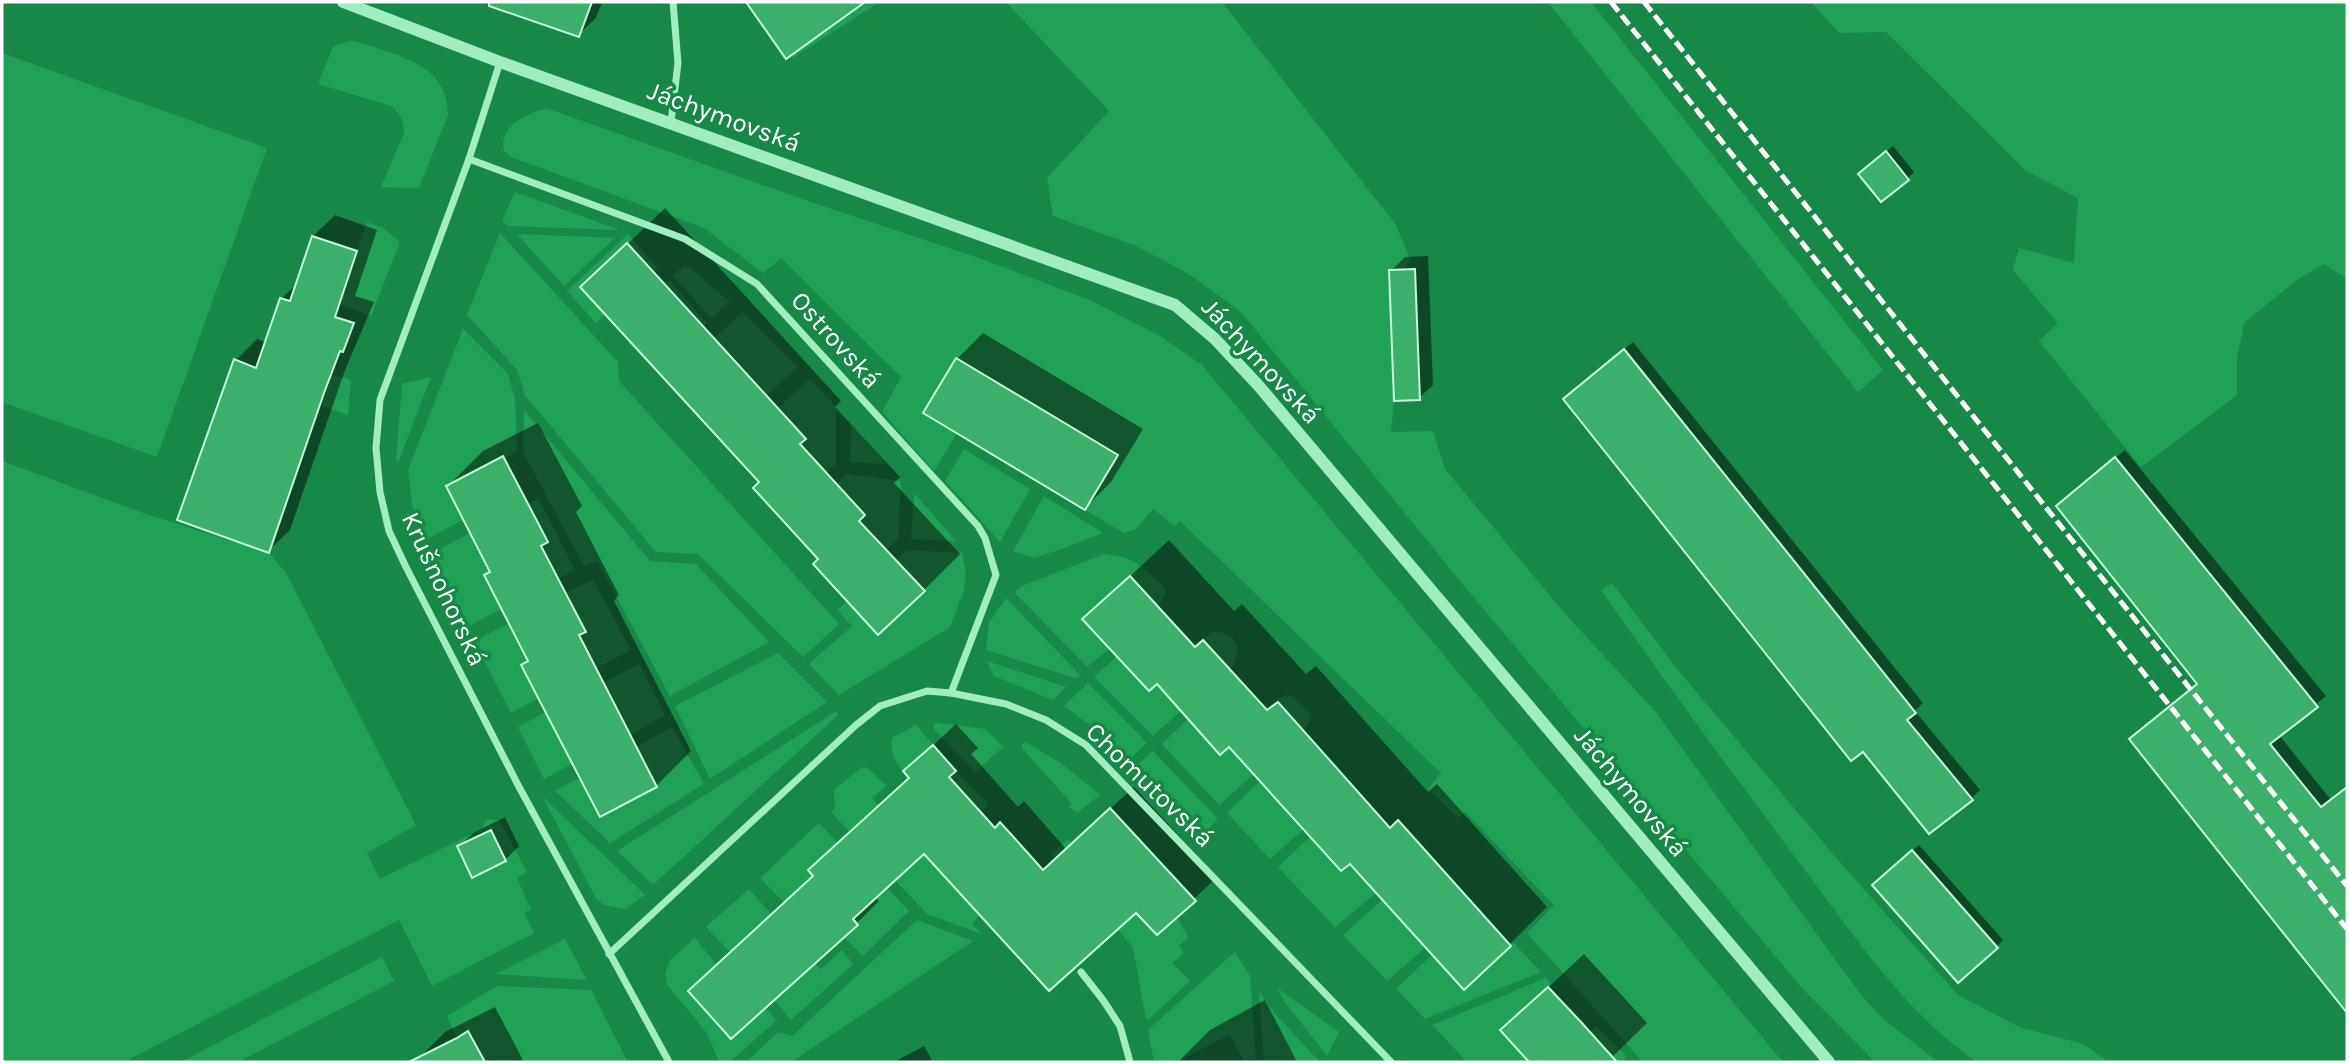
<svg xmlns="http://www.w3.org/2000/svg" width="2349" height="1064" font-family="Karla,sans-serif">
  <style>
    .green { fill: #21a157 }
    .shadow { fill: #0007 }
    .building { fill: #3daf6d; stroke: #c5fadb; stroke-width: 2 }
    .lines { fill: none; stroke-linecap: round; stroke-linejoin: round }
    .minor { stroke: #a0edc1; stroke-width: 7 }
    .tertiary { stroke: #a0edc1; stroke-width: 12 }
    .rail { stroke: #fff; stroke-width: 5; stroke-dasharray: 12 5; stroke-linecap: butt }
    .labels { text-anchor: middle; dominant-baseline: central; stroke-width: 7; stroke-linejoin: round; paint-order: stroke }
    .street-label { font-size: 26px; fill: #fff; stroke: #188849 }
  </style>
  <rect width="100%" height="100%" fill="#188849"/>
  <!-- green -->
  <g class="green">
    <path d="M842,2L878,3L792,58L791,55L849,12Z"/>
    <path d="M1006,2H1222L1396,225L1410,259L1390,303L1394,401L1391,432L1433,431L1445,469L1566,615L1655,711L1858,991L1881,1017L1938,1062H1875L1802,988L1465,587L1241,312L1186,272L1134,245L1053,216L1047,178L1109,111Z"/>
    <path d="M1548,2H1591L1883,370L1858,392Z"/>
    <path d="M1811,2H2347V279L2324,264L2298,279L2244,323L2237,358V395L2141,467L2039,341L2058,323L2013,270L2019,248L2074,263L2078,198L2025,170L1886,32L1839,33Z"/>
    <path d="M352,40C393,55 448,61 448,115L419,188L381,187L404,133C404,120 400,114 391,106L318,84L333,47Z"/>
    <path d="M2,53L267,148L157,457L2,402Z"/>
    <path d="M546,108L808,201L979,258L1092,301L1160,336L1202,365L1783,1062H1643L1527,933L1554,905L1465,812L1458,818L1428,789L1441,773L1180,521L1175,526L1153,509L1136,529L1124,533L1085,510L1118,455L957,433L934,471L882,412L901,377L781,258L763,273L704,228L511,157L504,151C498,126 527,114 546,108Z"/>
    <path d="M515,192L620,230L508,226L502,220Z"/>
    <path d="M367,222L383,228L400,242L371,316L339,304Z"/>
    <path d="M500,233L618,362L619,381L839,624L803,657L698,554L656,552L525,395L517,370L467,315Z"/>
    <path d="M517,234L615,238L564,286Z"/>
    <path d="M628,234L658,268L653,272L627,243L580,286L605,314L596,323L567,291Z"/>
    <path d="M684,266L691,269L730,302L711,318L673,275Z"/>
    <path d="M669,280L707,323L704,326L664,283Z"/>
    <path d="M743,312L798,367L767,395L714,338Z"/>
    <path d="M463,329L508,374L515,399L517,451L504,459L502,456L446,486L463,520L423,541L412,504L408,470Z"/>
    <path d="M331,374L351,380L348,415L320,405Z"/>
    <path d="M431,377L399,460L396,462L402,384Z"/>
    <path d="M810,379L836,407V464L826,473L800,444L805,438L778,408Z"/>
    <path d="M524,410L650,561L696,564L769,642L670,696L597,561L584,566L523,452Z"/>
    <path d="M851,424L887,464L850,462Z"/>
    <path d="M964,449L1030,489L1000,542L945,481Z"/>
    <path d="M2,461L146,514L269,553L286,573L416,825L367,853L380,879L482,829L486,820H499L527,872L517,878L531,910L524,912L534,933L432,986L399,920L124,1062H2Z"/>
    <path d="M847,474L901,481L898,539L886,550L859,521L865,514L836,484Z"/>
    <path d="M914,493L956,541L911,539Z"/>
    <path d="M1044,496L1103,533L1062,549L1034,558L1013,551Z"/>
    <path d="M538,498L575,570L558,579L541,546L548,542L528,504Z"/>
    <path d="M470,533L490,572L484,576L501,609L467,627L429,555Z"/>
    <path d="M907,550L962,553L966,572L964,590L950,627L839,695L809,664L852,626L837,610L847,602L876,633L924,592L896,560Z"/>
    <path d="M1104,554C1137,557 1140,566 1164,587L1166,593L1157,606L1130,576L1082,619L1109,649L1087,667L1014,592L1022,586Z"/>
    <path d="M593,580L631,650L596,668L579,635L585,632L565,593Z"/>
    <path d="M1612,583L1677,669L1837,859L1958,995L2019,1027L2083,1044L2109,1062H1977C1905,1013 1853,934 1801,865C1733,774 1666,683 1601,590Z"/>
    <path d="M1006,598L1080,675L1075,678L986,650L989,623Z"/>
    <path d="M508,624L528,661L521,665L539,698L511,713L474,641Z"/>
    <path d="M1212,632C1236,631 1245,650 1230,669L1203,640L1194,646Z"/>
    <path d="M778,653L827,702L710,779L675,706Z"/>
    <path d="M1116,657L1148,691L1157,684L1181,711L1153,736L1094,677Z"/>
    <path d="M987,661L1066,687L1053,700L994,676Z"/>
    <path d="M639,664L665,715L630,735L603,683Z"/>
    <path d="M1088,683L1147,743L1129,760L1104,735L1064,706Z"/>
    <path d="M1287,695L1292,696L1311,715L1309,723L1303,731L1278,702L1267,710L1266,709L1279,698Z"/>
    <path d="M546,712L572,764L544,779L518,727Z"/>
    <path d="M835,712L839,714L653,885L617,851Z"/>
    <path d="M1188,719L1220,754L1228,746L1254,774L1219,805L1162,744Z"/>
    <path d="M937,723L985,729L1003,747L975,772L934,729V724Z"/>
    <path d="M916,725L933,745L903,771C894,761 890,752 892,738Z"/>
    <path d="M672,727L704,784L610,843L555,791L579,778L600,817L657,788L636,747Z"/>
    <path d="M1025,742L1061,763L1100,795L1077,813L1069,806L1072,804L1022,748V744Z"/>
    <path d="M1153,751L1218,819L1200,837L1135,767Z"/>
    <path d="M862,767L868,768L886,786L872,798L879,805L850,832L831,812L835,808L834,790Z"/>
    <path d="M956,771L988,803L981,812L949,777Z"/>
    <path d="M1260,781L1304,829L1270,859L1227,813Z"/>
    <path d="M542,796L645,895L625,909L604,905L596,898Z"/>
    <path d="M819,823L838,843L813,876L784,902L760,878Z"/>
    <path d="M1311,836L1341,871L1350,864L1376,893L1335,927L1278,867Z"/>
    <path d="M1068,839L1157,935L1177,917L1188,937L1179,946L1184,952L1173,963L1190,981L1149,1019H1146L1133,947L1051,854Z"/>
    <path d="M924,854L980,914L972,924L982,934L927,914L895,880Z"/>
    <path d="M887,888L909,911L863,956L843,936L858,925L853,919Z"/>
    <path d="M749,889L771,914L730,952L706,927Z"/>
    <path d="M1382,900L1425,948L1387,981L1343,935Z"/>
    <path d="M917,920L973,941L791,1062H747L778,1032L792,1036Z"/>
    <path d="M695,938L716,964L688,991L765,1008L777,1020L730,1062H719L707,1033L667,985L665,973L671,959Z"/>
    <path d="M565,939L587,980L496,974Z"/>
    <path d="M1514,943L1541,972L1425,1019L1396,989L1432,955L1464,990Z"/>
    <path d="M842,950L853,964L791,1020L774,1000L814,963L821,969Z"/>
    <path d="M1235,952L1250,976L1256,1062H1244L1230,1034L1177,1062H1154L1148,1030Z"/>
    <path d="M382,957L394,981L238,1062H181Z"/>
    <path d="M1546,978L1551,984L1501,1030L1527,1059L1523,1062H1467L1432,1025Z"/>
    <path d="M497,986L591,990L628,1062H485L469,1032L457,1038L447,1016Z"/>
    <path d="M1277,988L1339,1032L1327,1056L1284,1001Z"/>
    <path d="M1259,991L1275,1014L1320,1062H1264Z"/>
    <path d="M1596,1026L1626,1056L1623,1062H1610L1614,1059L1590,1033Z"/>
  </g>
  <!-- shadow -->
  <g class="shadow">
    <path d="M482,2H602L596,18L578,35Z"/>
    <path d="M748,2H858L848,12L786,56Z"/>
    <path d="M1893,146L1914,172L1908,178L1866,168Z"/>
    <path d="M665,208L841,401L835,407L900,477L894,483L960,554L924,590L821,559L761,482L583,287Z"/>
    <path d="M335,215L377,230L355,296L374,302L345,370L290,530L268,551L236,360L257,339L267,343L282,298L298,283L313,236Z"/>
    <path d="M1428,256L1433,385L1419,398L1391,271L1405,257Z"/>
    <path d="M983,333L1143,429L1111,482L1085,508L957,359Z"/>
    <path d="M1633,342L1923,703L1915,711L1980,790L1972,798L1573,391Z"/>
    <path d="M538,423L582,506L576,512L619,595L614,601L691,751L656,786L523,665L529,659L486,576L491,570L448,486L483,451Z"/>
    <path d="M2125,450L2326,696L2279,735L2331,800L2347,787V1010L2131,740L2199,683L2067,497Z"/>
    <path d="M1169,540L1234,611L1242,604L1306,674L1316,666L1428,792L1437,784L1547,907L1509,945L1350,861L1229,744L1084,619Z"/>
    <path d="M956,724L978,748L971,754L1018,807L1024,801L1066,849L1134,787L1217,877L1194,899L1137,910L925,851L875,897L879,901L857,923L731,1036L815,875L911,777L906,771Z"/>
    <path d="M505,817L519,846L505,860L459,847L473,833Z"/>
    <path d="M1919,845L2003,940L1996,947L1880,878Z"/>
    <path d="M1584,954L1647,1023L1607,1062H1532L1503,1030Z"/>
    <path d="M1265,1000L1297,1062H1178L1210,1030Z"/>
    <path d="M495,1007L524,1062H421L419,1058L445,1032Z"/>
    <path d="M924,1046L933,1062H894Z"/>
  </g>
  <!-- building -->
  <g class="building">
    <path d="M489,2H592L579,37L489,6Z"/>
    <path d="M746,2H865L786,59Z"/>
    <path d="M1886,151L1909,180L1881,202L1858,174Z"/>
    <path d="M312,236L357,251L335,317L354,323L343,352L340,351L324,393L269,553L177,520L234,359L256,368L280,298L290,301Z"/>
    <path d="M627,243L806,439L800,444L865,515L859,521L925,591L878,635L813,564L818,559L753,488L759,482L580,287Z"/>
    <path d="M1415,269L1420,400L1394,401L1389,270Z"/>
    <path d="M1624,349L1916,713L1907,720L1973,800L1929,834L1863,752L1851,761L1563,399Z"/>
    <path d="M956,358L1118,455L1085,510L923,413Z"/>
    <path d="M503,456L548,542L541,546L586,632L579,635L657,787L600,817L521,665L528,661L484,575L490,572L446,486Z"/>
    <path d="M2115,457L2318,707L2270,744L2321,807L2347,787V1013L2129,739L2197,684L2056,506Z"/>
    <path d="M1130,576L1195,647L1203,640L1267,710L1278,702L1390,828L1398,820L1511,946L1464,990L1350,864L1341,871L1229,747L1220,755L1157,684L1149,691L1082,619Z"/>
    <path d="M933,745L956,771L949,777L995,828L1000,822L1043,870L1110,808L1196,901L1157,935L1136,913L1049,991L924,854L853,919L858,925L731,1039L688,991L813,876L808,870L909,778L903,771Z"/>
    <path d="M491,830L506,861L472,878L457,846Z"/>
    <path d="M1912,850L1998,948L1958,983L1872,885Z"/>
    <path d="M1548,987L1581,1022L1617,1062H1529L1500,1030Z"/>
    <path d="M468,1031L485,1062H409L457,1038Z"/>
  </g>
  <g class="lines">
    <!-- minor -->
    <g class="minor">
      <path d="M500,62L469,159L380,400L376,448L380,492L389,531L406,567L518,785L669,1062"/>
      <path d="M671,122L678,63L673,2"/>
      <path d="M469,159L685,239L757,284L978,526L985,538L996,575L951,693"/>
      <path d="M609,954L856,725L880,706L927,691L951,693L1006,704L1046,720L1086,745L1391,1062"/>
      <path d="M1081,972L1103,1000L1120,1026L1130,1062"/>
    </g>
    <!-- tertiary -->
    <path class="tertiary" d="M343,2L500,62L1175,305L1215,339L1258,385L1829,1062"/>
    <!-- rail -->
    <g class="rail">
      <path d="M1611,2L2347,929"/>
      <path d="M1644,2L2347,886"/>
    </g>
  </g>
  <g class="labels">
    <!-- street labels -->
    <g class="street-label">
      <text transform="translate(724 117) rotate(20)">Jáchymovská</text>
      <text transform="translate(836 340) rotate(48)">Ostrovská</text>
      <text transform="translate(1261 361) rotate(47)">Jáchymovská</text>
      <text transform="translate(444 589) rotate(65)">Krušnohorská</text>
      <text transform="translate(1150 785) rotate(44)">Chomutovská</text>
      <text transform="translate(1631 792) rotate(50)">Jáchymovská</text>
    </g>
  </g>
  <!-- border -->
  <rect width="2349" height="1064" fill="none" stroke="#ffffff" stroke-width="7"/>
</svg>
